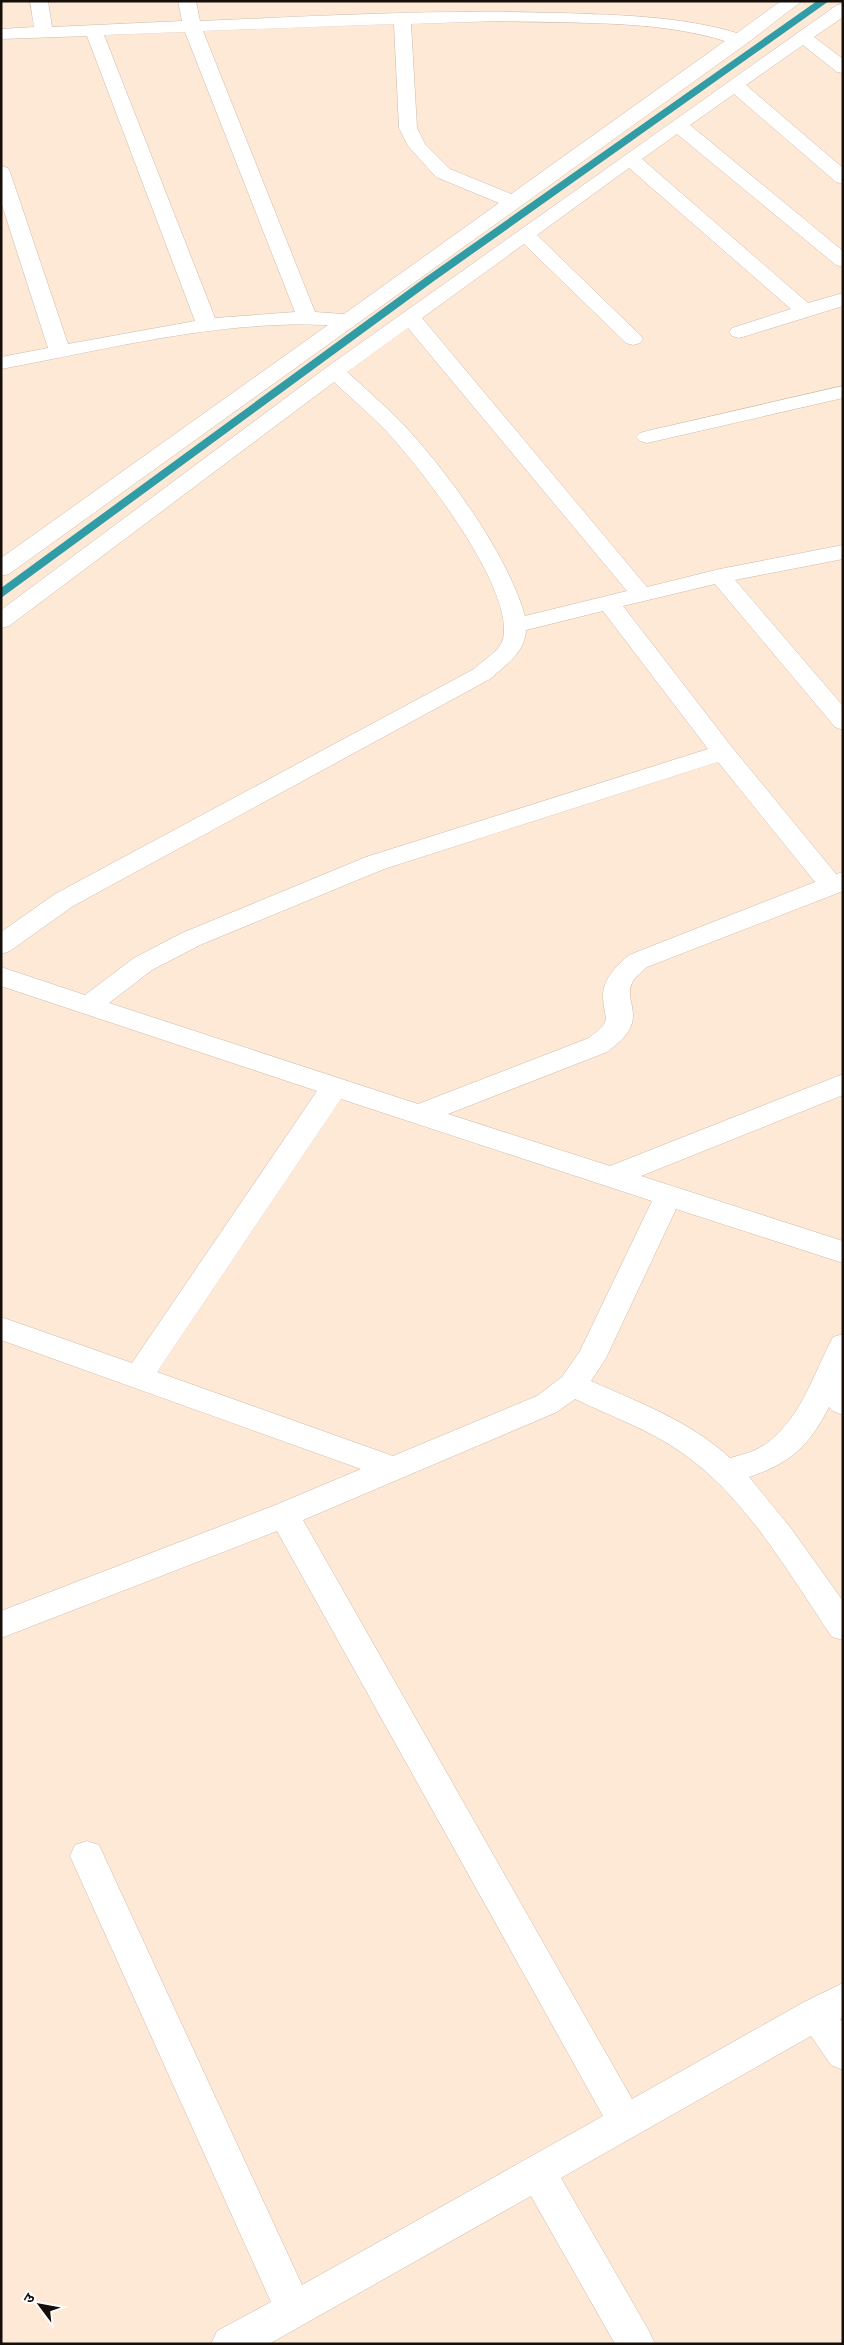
<svg xmlns="http://www.w3.org/2000/svg" width="844" height="2345" font-family="Arial,'Noto Sans Devanagari',sans-serif">
  <style>
    .lines { fill: none; stroke-linecap: round; stroke-linejoin: round }
    .stream { fill: #309ca6; fill-rule: evenodd }
    .minor-casing { stroke: #cebaa9; stroke-width: 1 }
    .minor { fill: #fff; fill-rule: evenodd }
  </style>
  <rect width="100%" height="100%" fill="#fee9d7"/>
  <g class="lines">
    <!-- stream -->
    <path class="stream" d="M817,1H829L434,281L1,598V588L426,277Z"/>
    <!-- minor casing -->
    <g class="minor-casing">
      <g id="minor">
        <path d="M30,1H48L52,27L182,21L178,1H196L200,21C320,16 440,9 560,13C620,15 679,16 737,33L781,1H802L746,44L9,574L1,576V558L328,325C218,320 109,349 1,369V357L48,348L1,202V166L8,168L10,172L68,344L195,321L87,36L1,39V29L34,27ZM499,21C574,24 653,19 725,41L511,194L450,169L425,144L417,128L411,24ZM394,24L399,128L408,146L436,177L499,203L344,314L315,312L203,31ZM185,32L295,312L215,318L104,35Z"/>
        <path d="M843,4V17L814,37L843,59V73L837,72L803,45L746,85L843,168V184L836,182L734,94L690,125L843,251V267L836,265L677,134L642,159L808,303L843,293V306L746,336L739,338L732,336L729,332L732,328L791,309L629,168L537,235L640,335L643,339L640,343L633,345L626,343L524,244L422,318L647,587L720,569L843,545V559L735,580L843,706V730L835,727L715,584L623,606L731,746L836,874L843,872V891L647,967C643,971 636,976 633,981C626,993 633,1003 633,1015C633,1032 620,1042 607,1052L448,1114L610,1166L843,1074V1095L641,1176L843,1241V1263L676,1209L606,1358L591,1381C640,1403 690,1421 730,1458C740,1455 750,1453 759,1448C799,1426 813,1374 833,1337L843,1334V1415L833,1411L829,1407C809,1446 791,1463 749,1477L790,1527L843,1601V1640L832,1637C788,1572 745,1496 681,1452C648,1429 610,1416 575,1399L557,1412L303,1520L632,2099L804,2002L843,1983V2018L840,2019L843,2023V2070L831,2065L811,2036L561,2178L649,2331L655,2344H615L531,2196L269,2344H211L217,2331L271,2302L70,1856L75,1845L87,1841L99,1845L302,2285L603,2116L277,1531L1,1638V1611L273,1506L361,1469L1,1340V1317L132,1363L317,1091L1,986V967L85,995L134,958L182,933L366,857L708,749L603,611L526,630C525,652 506,665 490,679L73,906L10,951L1,954V932L55,894L474,669C482,661 500,651 503,639C515,589 421,468 386,431C370,414 351,398 334,382L9,626L1,628V610L327,367L837,5ZM408,328L627,591L525,616C507,553 446,469 400,421C383,404 365,388 347,372ZM718,762L815,882L629,955C618,965 604,977 603,994C603,1021 615,1018 589,1038L418,1104L109,1003L152,970L200,945L384,869ZM341,1099L652,1201L580,1351L562,1377L537,1396L393,1456L157,1372Z"/>
        <path d="M843,386V398L647,443L640,441L636,437L640,433L647,431Z"/>
      </g>
    </g>
    <!-- minor -->
    <use href="#minor" class="minor"/>
  </g>
  <!-- border -->
  <rect width="844" height="2345" fill="none" stroke="#150e09" stroke-width="5"/>
  <!-- north arrow -->
  <g transform="translate(40 2305) rotate(302)" stroke="#ffffff" stroke-width="4" paint-order="stroke">
  <path d="M0-4L9 19L0 12L-9 19Z" fill="#150e09"/>
  <text y="-8" font-size="14" font-weight="bold" text-anchor="middle" fill="#150e09">उ</text>
  </g>
</svg>
